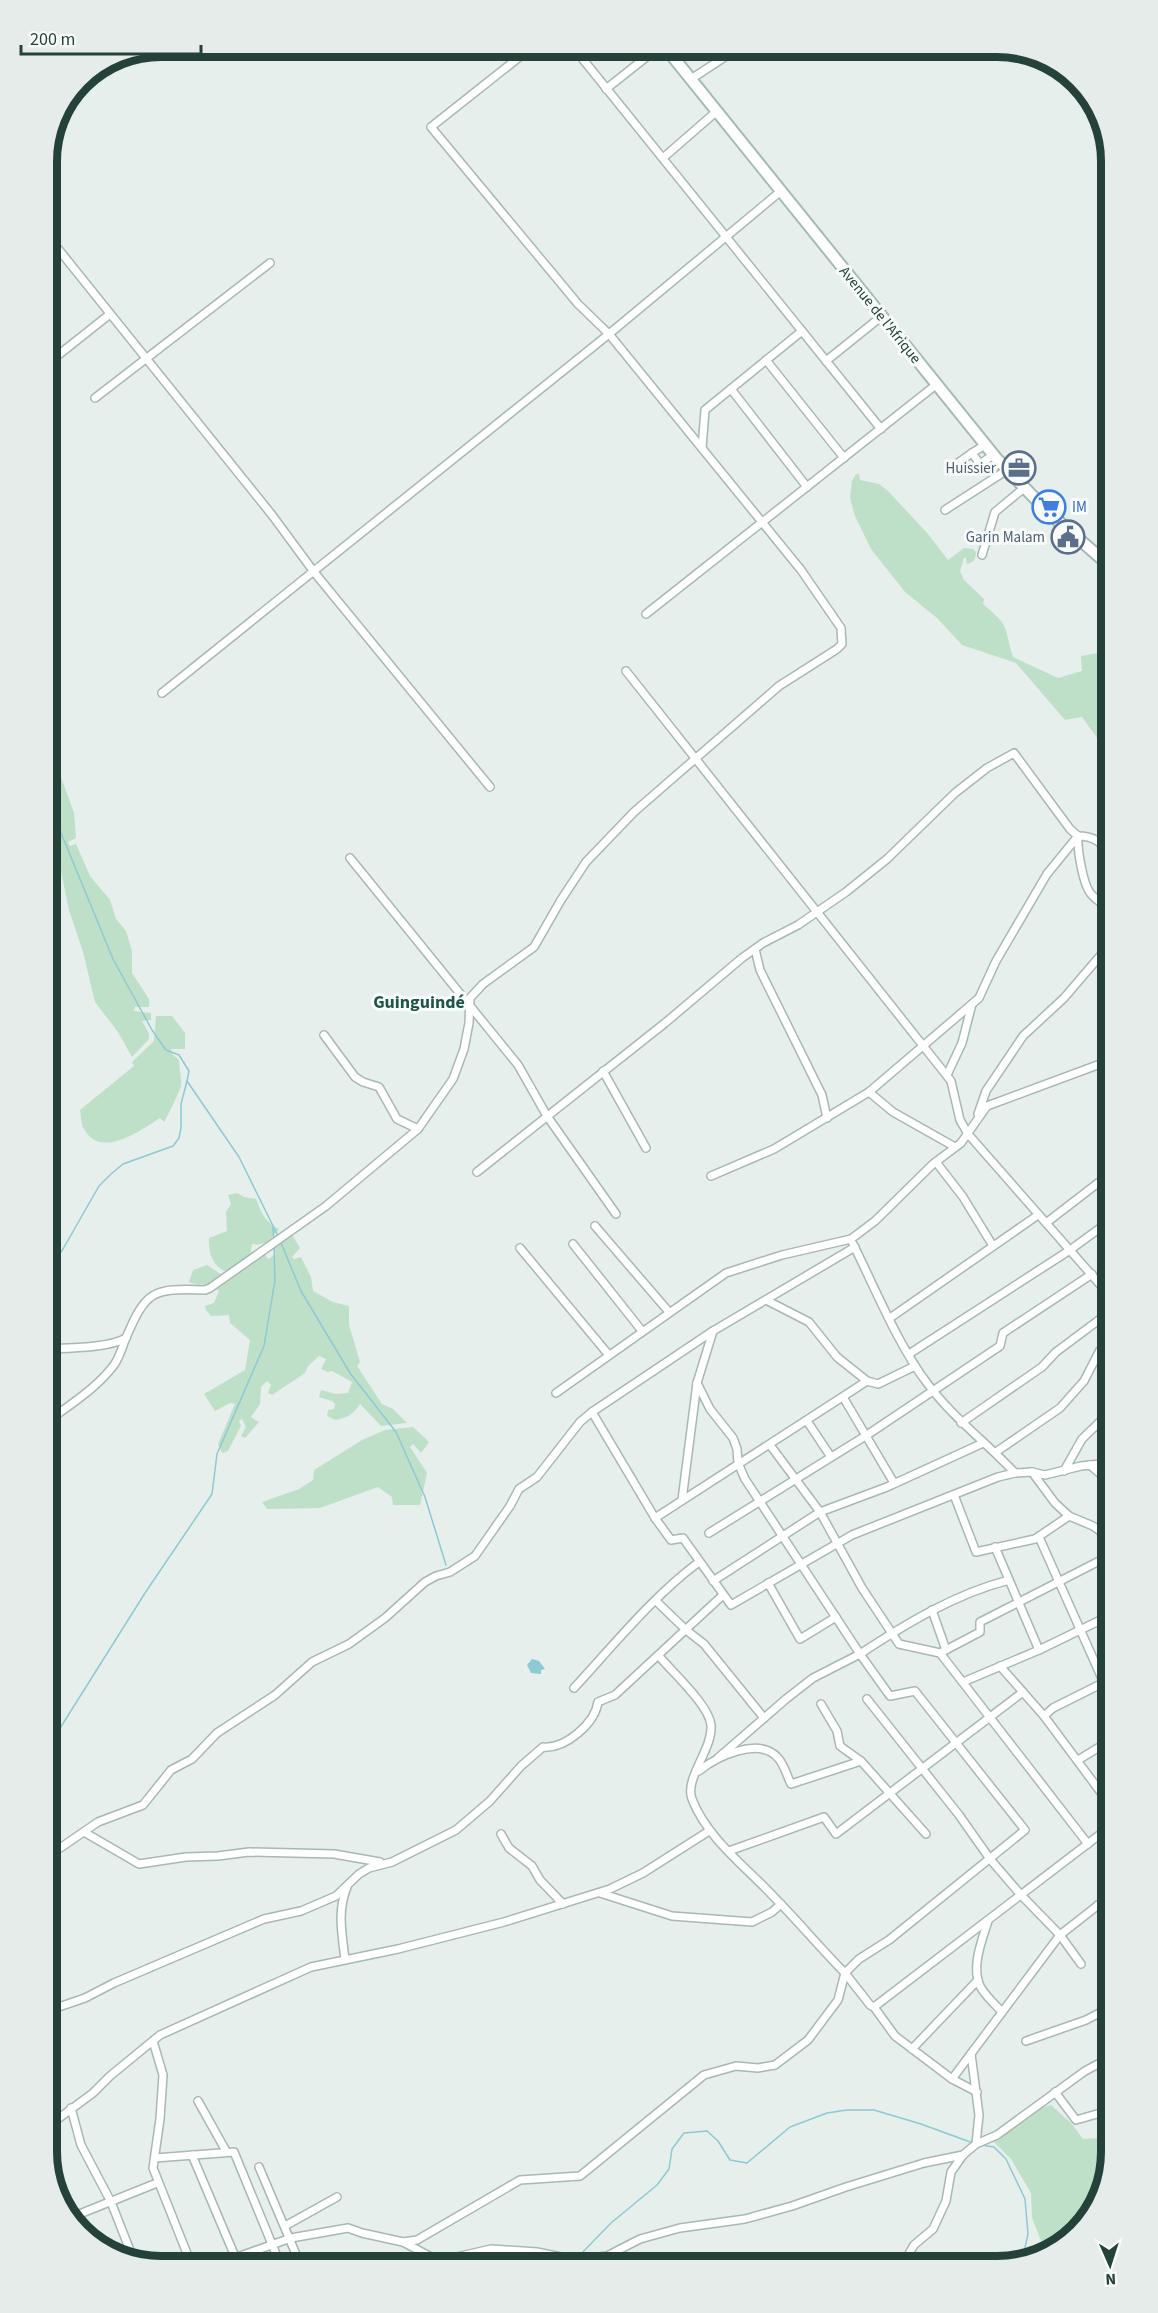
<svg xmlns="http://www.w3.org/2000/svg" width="1158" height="2313" font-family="'Source Sans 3',sans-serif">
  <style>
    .green { fill: #bfe0c8 }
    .water { fill: #8ec9d4 }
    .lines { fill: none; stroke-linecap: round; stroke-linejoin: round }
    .stream { stroke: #8ec9d4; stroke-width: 1.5 }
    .minor-casing { stroke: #a8b8b2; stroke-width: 10 }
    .secondary-casing { stroke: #a4bbb3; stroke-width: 14 }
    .minor { stroke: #fff; stroke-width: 7 }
    .secondary { stroke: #fff; stroke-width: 10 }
    .labels { text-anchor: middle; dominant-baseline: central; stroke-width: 6; stroke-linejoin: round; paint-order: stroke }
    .street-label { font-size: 15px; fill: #24423a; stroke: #f7fbf9 }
    .service-label { font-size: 15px; fill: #4e5e75; stroke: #f7fbf9; text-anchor: end }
    .shop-label { font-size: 15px; fill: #366cbe; stroke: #f7fbf9; text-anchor: start }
    .quarter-label { font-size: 18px; font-weight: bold; fill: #1f5548; stroke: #f7fbf9 }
    .rim { fill: none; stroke: #24423a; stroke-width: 8 }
  </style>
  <rect width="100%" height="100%" fill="#e6efeb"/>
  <!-- green -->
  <g class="green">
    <path d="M856,474H859L860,480L879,484L888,491L928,534L948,560L964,548L973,549L976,552C976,559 974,562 967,564L966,558H964L960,571L964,580L984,599L983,604C1011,628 1003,624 1013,657L1058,678L1082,671L1081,656L1109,651L1111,653V757L1082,717L1065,720L1016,663L962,645L937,618L905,592L871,549L855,516L850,498L852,481Z"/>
    <path d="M47,739L74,813L76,838L68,842L70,846L76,844L90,876L110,900L116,919L126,931L132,951V973L149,999V1007H135L134,1011L151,1013V1020L142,1021L149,1034V1039L132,1057L118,1032L95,1002L83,952L69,910L52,827L47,816Z"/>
    <path d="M156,1016H172L185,1033V1049H171L172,1054L179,1060C179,1068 182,1078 181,1086C181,1088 166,1120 164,1122L160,1118C141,1130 101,1160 84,1129C81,1124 81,1115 80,1110L134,1066L132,1062L154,1041Z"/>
    <path d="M237,1193L244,1197L256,1199C261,1213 265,1222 279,1229C270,1240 267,1246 252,1244L250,1256L229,1271H224C212,1265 208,1251 209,1238L227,1231L226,1212L231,1204L228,1195Z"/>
    <path d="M292,1235L300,1248L292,1257L294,1259L301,1257L311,1277L313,1291L333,1302L349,1306V1325L360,1362L357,1366L382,1404L393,1409L407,1423L381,1426L360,1404C354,1414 347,1418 335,1420L327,1416L328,1410L334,1409L335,1404L332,1401L319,1397L321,1390L336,1394L348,1393L352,1382L332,1371L327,1372L321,1369L326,1359L319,1356L308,1366L305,1373L272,1395L268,1393L271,1385L267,1381L261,1387L260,1404L251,1417L259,1422L245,1438L241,1436L246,1427L242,1419L239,1421L241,1426L228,1451L222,1453L218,1444L235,1404L230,1403L215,1411L204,1394L245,1370L250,1340L230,1323L229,1315L211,1316L206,1310L205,1306L214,1303L219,1291L215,1288L264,1253L268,1259L276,1254L272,1247Z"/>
    <path d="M207,1265L222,1275C211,1283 203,1288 189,1282L193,1270Z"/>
    <path d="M413,1427L429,1442L421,1453L413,1444L410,1447L427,1473L420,1505H393L392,1497L378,1487L320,1508L267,1509L262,1502L299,1489L313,1480L314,1470L362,1440L385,1430Z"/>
    <path d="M1051,2105L1071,2123L1083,2139L1099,2138L1111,2152L1092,2216L1046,2253L1032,2218L1031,2193L1011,2159L993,2141C1008,2128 1032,2110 1051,2105Z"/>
  </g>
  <!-- water -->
  <path class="water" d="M532,1659L539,1661L545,1669L541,1670V1674L531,1673L527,1665Z"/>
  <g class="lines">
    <!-- stream -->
    <g class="stream">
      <path d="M47,799L113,959L152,1030L166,1050L179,1055L189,1071L187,1081L239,1157L278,1236"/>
      <path d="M273,1228L274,1241"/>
      <path d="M281,1243L301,1291L350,1373L396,1432L425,1497L446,1565"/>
      <path d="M47,1272L63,1249L99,1186L111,1174L123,1164L173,1146L179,1138L181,1128V1104L187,1081"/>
      <path d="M47,1749L145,1593L212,1494L217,1454L264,1346L275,1280L274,1246"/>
      <path d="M981,2145L994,2147L1006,2159L1025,2199L1028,2234L1022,2261"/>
      <path d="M578,2257L611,2223L657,2185L669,2169L672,2149L684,2133L707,2131L718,2141L730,2160L747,2163L790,2127L827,2113L847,2110H874L921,2124L973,2143"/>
    </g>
    <!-- minor casing -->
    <g class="minor-casing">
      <g id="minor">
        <path d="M573,47L881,429"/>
        <path d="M691,79L740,47"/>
        <path d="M606,89L659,47"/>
        <path d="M663,158L717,111"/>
        <path d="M47,235L272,515L314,572L490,787"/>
        <path d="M766,360L844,458"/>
        <path d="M826,361L882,316"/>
        <path d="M47,364L110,314"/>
        <path d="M731,389L807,487"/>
        <path d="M95,398L270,263"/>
        <path d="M985,445L972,453L980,464L993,455"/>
        <path d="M702,448L705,410L802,331"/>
        <path d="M955,465L972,453"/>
        <path d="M945,510L1007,470"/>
        <path d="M982,555L995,512L1024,488"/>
        <path d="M646,614L937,384"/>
        <path d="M626,671L951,1081L960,1120L968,1134L1111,1297"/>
        <path d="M162,693L609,334L781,191"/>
        <path d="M1078,836C1077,848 1083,887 1092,895C1098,902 1108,906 1111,915"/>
        <path d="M350,858L518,1065L547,1116L616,1214"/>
        <path d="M755,949L760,970L822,1095L827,1118"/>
        <path d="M1111,985L1101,958L1111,944"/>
        <path d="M324,1035L355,1077L363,1082L379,1087L397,1119L418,1129"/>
        <path d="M603,1071L646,1148"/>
        <path d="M947,1075L962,1043L972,1004L979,998L996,961L1047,874L1078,836"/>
        <path d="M869,1092L893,1112L955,1147"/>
        <path d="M978,1114L986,1091L1023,1036L1064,998L1106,949"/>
        <path d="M936,1162L963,1197L993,1246"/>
        <path d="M477,1172L665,1023L742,958L763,943L798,925L846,892L887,859L955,793L987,768L1014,753L1070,829L1078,836C1094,836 1100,842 1111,853"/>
        <path d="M711,1176L774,1149L869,1092L972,1004"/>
        <path d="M1046,1223L1111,1173"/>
        <path d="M595,1226L669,1312"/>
        <path d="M573,1244L642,1331"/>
        <path d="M853,1244C875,1288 898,1345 927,1383C953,1418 986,1442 1015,1473"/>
        <path d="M520,1248L608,1354"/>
        <path d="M766,1300L809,1322L837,1357L867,1381L878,1384L915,1366"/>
        <path d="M890,1318L1038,1215"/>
        <path d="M47,1349C68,1348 109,1348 126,1338"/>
        <path d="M909,1354L1070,1250L1111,1220"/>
        <path d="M697,1383L710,1409L733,1438L737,1449L738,1463L745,1479L860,1654C907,1623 955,1594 1009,1580"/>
        <path d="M556,1393L726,1273L782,1255L851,1239L875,1221L933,1164L961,1143L987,1106L1111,1060"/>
        <path d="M843,1397L894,1483"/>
        <path d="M592,1412L655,1518L671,1540L683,1538L731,1605L852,1535L998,1477L1015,1473L1032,1472L1045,1475L1081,1466L1111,1463"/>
        <path d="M807,1421L831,1457"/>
        <path d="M47,1422C69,1405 96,1389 114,1365C119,1358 122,1349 125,1340C146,1291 151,1288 205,1290L210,1288L326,1206L418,1129L453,1079L464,1049L469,1023L470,998L483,984L534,947L561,900L586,862L634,812L779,686L837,649L842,644L841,628L801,570L609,334L578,304L431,127L532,47"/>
        <path d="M961,1423L1042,1367L1056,1352L1111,1311"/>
        <path d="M770,1445L820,1512L862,1588L899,1644L940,1653L1088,1844"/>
        <path d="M996,1452L1060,1408L1084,1381L1100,1350L1111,1341"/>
        <path d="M1090,1465L1111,1483"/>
        <path d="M1064,1471L1082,1439L1111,1411"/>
        <path d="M1032,1472L1055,1503L1069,1516L1093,1526L1111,1539"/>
        <path d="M954,1495L976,1552L1035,1539L1069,1516"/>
        <path d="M682,1500L697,1383L713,1331"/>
        <path d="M655,1518L867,1381"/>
        <path d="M709,1533L867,1435L1000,1346L1003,1333L1092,1274"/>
        <path d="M1039,1537L1104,1683"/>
        <path d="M995,1547L1039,1650"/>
        <path d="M713,1581L820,1512L887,1487L983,1443"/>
        <path d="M768,1583L800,1639L836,1617"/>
        <path d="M656,1601L686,1630L704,1644L764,1718"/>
        <path d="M932,1610L946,1650"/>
        <path d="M940,1653L980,1632V1622L1111,1555"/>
        <path d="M659,1656C672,1672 709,1705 711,1725C713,1749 684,1779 692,1799C707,1838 745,1866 773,1896C798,1921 820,1948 845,1973L859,1959L889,1940L1025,1830L915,1691L890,1696L860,1654L813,1678L786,1699L718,1758"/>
        <path d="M1000,1666L1044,1716L1111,1806"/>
        <path d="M963,1682L1039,1650L1111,1615"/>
        <path d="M574,1688C612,1647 654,1595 699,1562"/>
        <path d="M867,1699L959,1815L990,1859L1021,1895L1060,1935L1081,1964"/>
        <path d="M821,1704L837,1731L840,1746L861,1761L926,1834"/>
        <path d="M1044,1716L1053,1708L1111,1679"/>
        <path d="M1103,1745L1111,1755"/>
        <path d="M1078,1760L1111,1740"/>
        <path d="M699,1771C716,1757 759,1736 778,1758C784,1764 787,1776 791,1784L861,1761"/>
        <path d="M84,1832L139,1864L186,1857L218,1856L249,1852L334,1854L380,1862"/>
        <path d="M501,1834L509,1848L532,1866L540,1880L563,1904"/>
        <path d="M729,1851L824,1817L836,1834L1023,1692"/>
        <path d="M47,1857L98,1822L143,1805L171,1770L192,1759L217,1733L275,1695L312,1662L349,1644L385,1618L425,1582L436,1576L450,1572L475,1556L510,1506L519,1489L537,1477L580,1422L592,1412L713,1331L855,1247"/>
        <path d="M600,1893L672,1916L752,1922L772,1912L781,1904"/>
        <path d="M1098,1905L1111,1925"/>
        <path d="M988,1921C982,1940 971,1967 980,1986C985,1996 995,2004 1002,2012"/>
        <path d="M345,1959C342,1934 337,1911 347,1887"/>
        <path d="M845,1973L870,2005L874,2007L895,2036L952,2079L977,2092"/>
        <path d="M874,2007L1111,1826"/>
        <path d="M47,2011L85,1998L114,1983L264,1919L301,1911L336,1896L359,1874L369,1868L392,1862L456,1830L490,1801L521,1766L543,1747C566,1749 595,1723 598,1702L615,1695L723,1595"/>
        <path d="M1104,2011L1111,2023"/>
        <path d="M153,2041L163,2075L160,2119L153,2168L192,2266"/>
        <path d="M1026,2041L1086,2020L1111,2007"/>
        <path d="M912,2049L978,1980"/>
        <path d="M971,2054L979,2115L976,2144"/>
        <path d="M952,2079L1060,1935L1111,1895"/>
        <path d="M1055,2092L1076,2120L1111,2110"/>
        <path d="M198,2101L226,2151"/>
        <path d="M71,2108L81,2145L111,2202L133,2258"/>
        <path d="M47,2127L93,2093L110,2076L160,2035L311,1967L398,1949L504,1922L610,1889L643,1873L709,1831"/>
        <path d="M192,2155L239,2266"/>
        <path d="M155,2158L234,2152L281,2266"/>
        <path d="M48,2160L67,2211"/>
        <path d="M259,2167L301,2266"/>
        <path d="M72,2217L157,2183"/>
        <path d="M285,2226L337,2197"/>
        <path d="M403,2242L433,2258L448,2259L491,2249L537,2252L575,2260L607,2256L640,2239L680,2228L745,2219L792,2206L846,2187L924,2163L963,2155"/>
        <path d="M212,2266L291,2238L348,2228L362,2233L403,2242L417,2240L520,2180L580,2176L704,2075L736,2066L758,2068L775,2065L808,2040L838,2000L845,1973"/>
        <path d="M902,2266L914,2245L933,2229L946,2201L951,2172L963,2155L976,2144L997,2135L1085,2071L1111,2057"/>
      </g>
    </g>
    <!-- secondary casing -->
    <g class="secondary-casing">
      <path id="secondary" d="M665,47L996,458L1050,514L1111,567"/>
    </g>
    <!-- minor -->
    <use href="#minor" class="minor"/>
    <!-- secondary -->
    <use href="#secondary" class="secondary"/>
  </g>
  <!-- icons -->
  <defs>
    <g id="office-ring" transform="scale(1.725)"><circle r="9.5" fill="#f7fbf9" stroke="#5c6f8a" stroke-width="1.5"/><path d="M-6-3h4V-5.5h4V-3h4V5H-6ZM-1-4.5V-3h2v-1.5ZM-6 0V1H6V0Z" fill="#5c6f8a"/></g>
    <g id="supermarket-ring" transform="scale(1.725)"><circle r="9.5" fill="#f7fbf9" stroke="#3f7fe0" stroke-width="1.5"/><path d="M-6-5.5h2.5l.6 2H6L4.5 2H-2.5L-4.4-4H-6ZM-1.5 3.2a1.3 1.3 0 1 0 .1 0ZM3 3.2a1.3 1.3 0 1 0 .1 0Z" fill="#3f7fe0"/></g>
    <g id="civic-ring" transform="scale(1.725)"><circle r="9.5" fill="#f7fbf9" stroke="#5c6f8a" stroke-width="1.5"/><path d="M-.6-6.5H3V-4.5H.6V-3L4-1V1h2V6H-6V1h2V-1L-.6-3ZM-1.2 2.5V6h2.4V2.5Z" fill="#5c6f8a"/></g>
  </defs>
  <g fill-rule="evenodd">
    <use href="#office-ring" x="1019" y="468"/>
    <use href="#supermarket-ring" x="1049" y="507"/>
    <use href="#civic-ring" x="1068" y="537"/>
  </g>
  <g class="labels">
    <!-- street labels -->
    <g class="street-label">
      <text transform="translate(880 315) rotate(51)">Avenue de l'Afrique</text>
    </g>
    <!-- service labels -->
    <g class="service-label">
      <text x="996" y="468">Huissier</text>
      <text x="1045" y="537">Garin Malam</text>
    </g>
    <!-- shop labels -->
    <g class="shop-label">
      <text x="1072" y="507">IM</text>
    </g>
    <!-- quarter labels -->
    <g class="quarter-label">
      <text x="419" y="1002">Guinguindé</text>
    </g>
  </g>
  <!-- crop -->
  <path d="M0 0H1158V2313H0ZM161 57H997A104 104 0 0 1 1101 161V2152A104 104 0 0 1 997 2256H161A104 104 0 0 1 57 2152V161A104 104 0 0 1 161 57Z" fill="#e6ecea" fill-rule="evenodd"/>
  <path class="rim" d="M161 57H997A104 104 0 0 1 1101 161V2152A104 104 0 0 1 997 2256H161A104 104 0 0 1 57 2152V161A104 104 0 0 1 161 57Z"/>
  <!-- north arrow -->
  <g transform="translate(1110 2265) rotate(177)" stroke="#f7fbf9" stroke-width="4.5" paint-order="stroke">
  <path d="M0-4.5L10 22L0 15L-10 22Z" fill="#24423a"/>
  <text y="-9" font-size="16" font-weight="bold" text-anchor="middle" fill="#24423a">N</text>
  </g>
  <!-- scale -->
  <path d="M21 45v9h180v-9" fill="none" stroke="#24423a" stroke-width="3"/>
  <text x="30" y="45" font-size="18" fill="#24423a" stroke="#f7fbf9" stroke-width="4.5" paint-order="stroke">200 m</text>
</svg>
